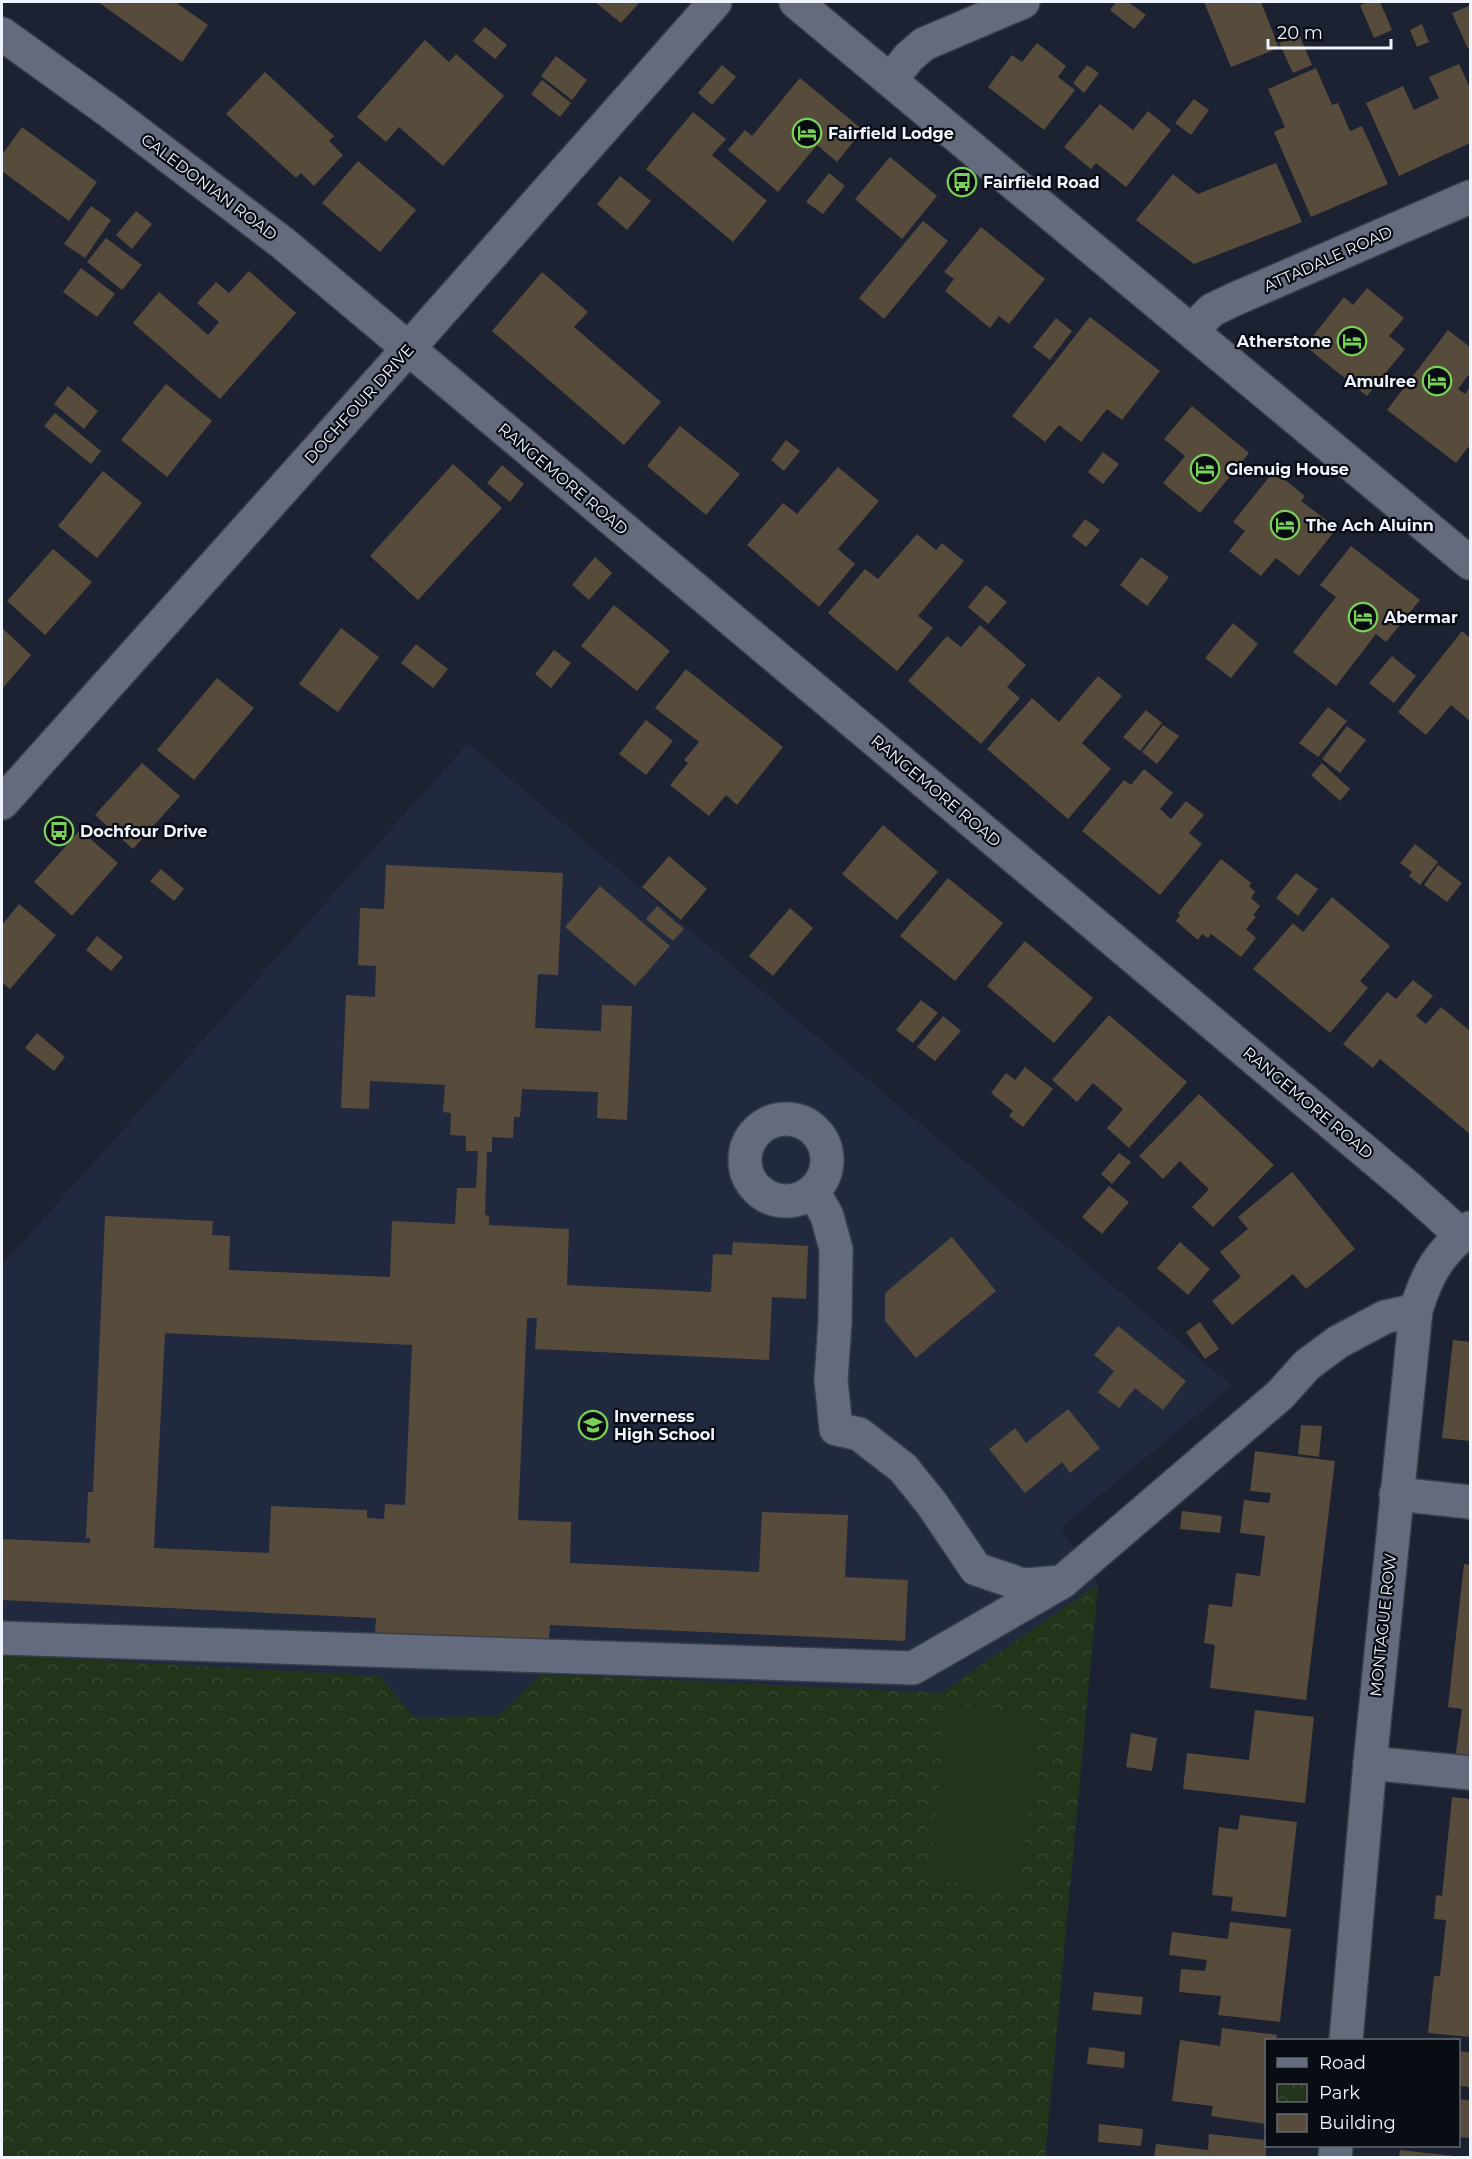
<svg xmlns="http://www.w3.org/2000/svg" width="1472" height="2159" font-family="Montserrat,sans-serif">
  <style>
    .built { fill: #21293e }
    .park { fill: url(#park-crowns) }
    .pitch { fill: #22351b }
    .building { fill: #574b3b; fill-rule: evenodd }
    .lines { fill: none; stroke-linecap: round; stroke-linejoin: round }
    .minor-casing { stroke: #3a3e4b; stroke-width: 36 }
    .minor { stroke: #636b7d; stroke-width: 33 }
    .labels { text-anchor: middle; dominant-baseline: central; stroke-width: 4.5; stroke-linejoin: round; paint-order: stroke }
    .poi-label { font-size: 16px; font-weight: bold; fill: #eff4fe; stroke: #090c13; text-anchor: start }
    .street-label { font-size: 16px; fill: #eff4fe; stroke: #090c13 }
  </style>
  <defs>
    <pattern id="park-crowns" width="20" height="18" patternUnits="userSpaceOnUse" patternTransform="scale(1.5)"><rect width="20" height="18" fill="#22351b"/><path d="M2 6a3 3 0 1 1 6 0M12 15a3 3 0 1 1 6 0" fill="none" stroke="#384932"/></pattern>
  </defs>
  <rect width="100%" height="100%" fill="#1c2231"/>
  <!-- built -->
  <path class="built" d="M468,743L1232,1386L1061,1528L1098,1584L1045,2157L2,2158V1265Z"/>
  <!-- park -->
  <path class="park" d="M1098,1584L1045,2157H2V1655L380,1676L414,1717L498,1716L542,1674L941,1693Z"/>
  <!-- pitch -->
  <path class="pitch" d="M948,1704L1040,1714L1020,1890L929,1879Z"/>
  <!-- building -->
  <g class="building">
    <path d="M98,2H175L208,25L182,62Z"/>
    <path d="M595,2H640L621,23Z"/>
    <path d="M1116,2H1128L1146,15L1134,29L1110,10Z"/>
    <path d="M1204,2H1261L1279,48L1231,67Z"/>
    <path d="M1369,2H1380L1392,30L1374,38L1360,5Z"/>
    <path d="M1469,6L1470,48L1468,49L1452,13Z"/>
    <path d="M1422,24L1429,42L1417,47L1410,30Z"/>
    <path d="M485,27L507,45L495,59L473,41Z"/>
    <path d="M1299,34L1312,65L1293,73L1279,43Z"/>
    <path d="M425,40L449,62L456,54L504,96L443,166L399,127L386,142L357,117Z"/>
    <path d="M1037,43L1066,66L1058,77L1075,90L1044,130L988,87L1012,55L1022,62Z"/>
    <path d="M556,56L587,80L572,100L541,76Z"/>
    <path d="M1459,64L1470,88V143L1399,176L1366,103L1403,86L1414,110L1439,98L1429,77Z"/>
    <path d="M722,65L736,77L712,105L698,93Z"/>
    <path d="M1087,65L1099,73L1084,93L1073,83Z"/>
    <path d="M1316,68L1332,105L1338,103L1350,131L1362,126L1388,184L1311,217L1274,132L1285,127L1268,89Z"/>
    <path d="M265,72L334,136L329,141L343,155L314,186L301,173L296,178L226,114Z"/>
    <path d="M800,78L863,130L837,162L817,145L778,192L728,150L745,130L752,136Z"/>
    <path d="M542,80L571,103L560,117L531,94Z"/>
    <path d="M1194,99L1209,110L1191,135L1175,123Z"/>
    <path d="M1100,104L1133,130L1148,111L1171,130L1126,187L1096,163L1091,169L1064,147Z"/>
    <path d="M693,112L726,139L712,155L767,201L733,242L646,169Z"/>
    <path d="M22,127L97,182L69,221L2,171V155Z"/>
    <path d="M890,157L937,196L902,239L855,199Z"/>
    <path d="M358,161L416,210L380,252L322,203Z"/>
    <path d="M1276,163L1302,222L1194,264L1136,220L1173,174L1198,194Z"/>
    <path d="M829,173L845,186L823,214L806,202Z"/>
    <path d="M620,176L651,201L627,230L597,204Z"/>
    <path d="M91,206L111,220L85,258L64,244Z"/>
    <path d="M136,211L152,224L132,249L116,235Z"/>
    <path d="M923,221L948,241L884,319L859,298Z"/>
    <path d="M981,227L1045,279L1009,324L999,316L990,328L945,291L954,279L944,272Z"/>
    <path d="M106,238L142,265L122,290L87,262Z"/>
    <path d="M81,268L115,294L97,317L63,292Z"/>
    <path d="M249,271L296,313L220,399L133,323L159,292L208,335L219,322L197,303L216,282L229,293Z"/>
    <path d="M542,272L588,312L574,327L661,402L624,445L492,331Z"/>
    <path d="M1367,288L1404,318L1389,336L1405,349L1367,396L1305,346L1344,297L1353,305Z"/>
    <path d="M1090,317L1160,371L1122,420L1107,409L1081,442L1059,425L1045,442L1012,416Z"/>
    <path d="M1056,318L1072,331L1050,360L1033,347Z"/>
    <path d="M1448,330L1470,347V373L1458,389L1465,394L1470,387V445L1456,463L1387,410Z"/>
    <path d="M166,384L212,421L167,477L121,440Z"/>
    <path d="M68,386L98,411L84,429L54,404Z"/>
    <path d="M1192,406L1249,453L1200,513L1163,483L1185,456L1164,439Z"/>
    <path d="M55,413L101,451L91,464L44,426Z"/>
    <path d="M680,426L740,474L706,515L647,466Z"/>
    <path d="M786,440L800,451L784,471L771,460Z"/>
    <path d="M1103,452L1119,464L1103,484L1088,472Z"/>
    <path d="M453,464L502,508L418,600L370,556Z"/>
    <path d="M502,465L524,484L510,502L487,483Z"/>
    <path d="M838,467L879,501L838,549L855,564L819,607L747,545L783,503L797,514Z"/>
    <path d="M103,471L142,503L97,558L58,526Z"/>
    <path d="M1274,471L1305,496L1301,501L1337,528L1299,576L1276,558L1261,576L1229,551L1245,531L1233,522Z"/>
    <path d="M1085,519L1100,530L1086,547L1072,536Z"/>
    <path d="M917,534L936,550L942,543L964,561L918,616L933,628L897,671L828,613L865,569L878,579Z"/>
    <path d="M1351,546L1420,600L1386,642L1376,634L1336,686L1293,652L1336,597L1320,585Z"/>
    <path d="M53,549L92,582L45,635L7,601Z"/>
    <path d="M595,557L612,573L589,600L572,585Z"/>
    <path d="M1141,557L1169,577L1147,606L1120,585Z"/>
    <path d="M986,585L1007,602L988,624L968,607Z"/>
    <path d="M614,605L670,651L637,691L581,646Z"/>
    <path d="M1233,623L1258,644L1231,678L1205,658Z"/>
    <path d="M980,625L1026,665L1007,687L1020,698L981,744L908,681L947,636L961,647Z"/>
    <path d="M2,628L31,655L2,689Z"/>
    <path d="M341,628L379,657L338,712L299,684Z"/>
    <path d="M1462,631L1470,638V721L1451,705L1426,735L1398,712Z"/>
    <path d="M416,644L448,669L433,688L401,663Z"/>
    <path d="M554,650L571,663L551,688L535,674Z"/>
    <path d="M1392,656L1416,676L1394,703L1369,683Z"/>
    <path d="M686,669L783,747L737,805L726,795L709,816L670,785L688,763L684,760L699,742L655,708Z"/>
    <path d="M1098,676L1122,696L1082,743L1111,769L1068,819L987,749L1032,698L1059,722Z"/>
    <path d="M217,678L254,708L194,780L157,750Z"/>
    <path d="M1328,707L1347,721L1318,757L1299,743Z"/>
    <path d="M1146,710L1162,723L1140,751L1123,737Z"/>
    <path d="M646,720L673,741L646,775L619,754Z"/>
    <path d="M1163,725L1179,736L1157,764L1142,752Z"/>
    <path d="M1347,726L1366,740L1340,773L1322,759Z"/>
    <path d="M142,763L180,796L133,849L95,815Z"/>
    <path d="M1322,763L1350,789L1340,801L1311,775Z"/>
    <path d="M1144,769L1173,793L1160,809L1171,819L1186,801L1204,815L1189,833L1202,844L1160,895L1082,831L1124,780L1131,785Z"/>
    <path d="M883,825L938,872L897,920L842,874Z"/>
    <path d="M80,830L118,863L72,916L34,882Z"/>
    <path d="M1415,844L1438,862L1420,885L1409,876L1412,872L1400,863Z"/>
    <path d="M669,856L707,889L681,920L642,887Z"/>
    <path d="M1221,859L1251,883L1249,886L1255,892L1251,898L1260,906L1253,915L1256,917L1246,929L1256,938L1241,957L1211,934L1208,938L1202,934L1198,940L1176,921L1180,915L1178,913Z"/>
    <path d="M386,865L563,873L558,975L538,974L535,1028L601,1031L602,1005L632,1006L627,1120L597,1118L598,1092L522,1089L520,1117H514L513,1138L492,1137V1152H487L485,1215L489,1216V1225L569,1229L567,1285L711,1292L713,1254L732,1255L733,1242L808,1246L806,1299L772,1297L769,1360L535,1349L537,1318H527L518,1520L571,1522L570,1563L759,1572L762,1512L848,1515L845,1577L908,1580L905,1641L550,1625L549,1639L499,1637V1643L422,1639V1635L375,1633L376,1618L2,1600V1539L90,1543V1538H86L88,1492H93L105,1216L213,1221L212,1235L230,1236L229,1270L390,1277L392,1221L455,1224L457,1188H476L478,1151H466V1136L450,1135L451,1113L443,1112L445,1085L370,1081L369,1109L341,1108L346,995L375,997L376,966L358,965L360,908L384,909ZM165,1333L412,1345L405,1505L385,1504L384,1519L367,1518V1510L271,1506L269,1553L154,1548Z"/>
    <path d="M1438,865L1462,883L1447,902L1424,885Z"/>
    <path d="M161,869L184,889L174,901L150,881Z"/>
    <path d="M1296,873L1318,889L1298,916L1276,898Z"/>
    <path d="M948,878L1003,923L955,981L900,936Z"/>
    <path d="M600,886L670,946L635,986L565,927Z"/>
    <path d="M1332,897L1390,946L1360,981L1368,988L1330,1033L1253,969L1293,923L1303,932Z"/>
    <path d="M19,904L56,935L10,989L2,982V925Z"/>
    <path d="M657,906L684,929L673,941L646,919Z"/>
    <path d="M790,908L813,928L773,976L749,956Z"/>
    <path d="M97,936L123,957L111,971L86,950Z"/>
    <path d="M1025,941L1093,998L1054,1043L987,986Z"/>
    <path d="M1413,980L1433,996L1416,1016L1426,1024L1441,1007L1470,1031V1134L1380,1059L1373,1068L1343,1044L1387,992L1396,999Z"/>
    <path d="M921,1000L938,1013L913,1043L896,1030Z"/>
    <path d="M1109,1015L1187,1082L1129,1148L1107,1128L1123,1109L1093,1083L1077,1102L1052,1080Z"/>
    <path d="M943,1016L961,1031L935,1061L917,1047Z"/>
    <path d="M37,1033L65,1057L54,1071L25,1048Z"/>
    <path d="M1025,1067L1053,1089L1023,1127L1009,1116L1013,1111L991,1093L1006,1073L1015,1080Z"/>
    <path d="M1199,1094L1274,1165L1213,1227L1192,1207L1209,1189L1194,1175L1180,1161L1163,1179L1139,1156Z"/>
    <path d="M1119,1153L1131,1162L1112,1184L1101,1174Z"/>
    <path d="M1292,1172L1355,1249L1306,1289L1293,1274L1232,1325L1212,1301L1241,1277L1220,1252L1248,1229L1238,1217Z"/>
    <path d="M1109,1186L1129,1202L1102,1234L1082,1217Z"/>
    <path d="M952,1237L996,1291L916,1358L885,1321V1293Z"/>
    <path d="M1180,1242L1210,1269L1188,1295L1157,1268Z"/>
    <path d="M1200,1322L1219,1349L1205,1359L1186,1332Z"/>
    <path d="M1118,1326L1186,1381L1163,1410L1135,1388L1119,1408L1098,1392L1114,1371L1094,1355Z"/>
    <path d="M1453,1340L1470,1342V1441L1442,1438Z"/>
    <path d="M1068,1409L1100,1448L1070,1473L1062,1462L1025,1493L989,1449L1015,1428L1026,1443Z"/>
    <path d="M1301,1425L1322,1426L1319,1457L1298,1454Z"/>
    <path d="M1255,1451L1335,1461L1306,1700L1210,1688L1215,1645L1204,1643L1209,1604L1232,1607L1236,1573L1260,1576L1265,1536L1240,1533L1244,1500L1269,1503L1271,1493L1250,1491Z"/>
    <path d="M1182,1511L1222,1516L1220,1533L1180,1529Z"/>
    <path d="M1464,1564L1470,1565V1761L1455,1759L1462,1709L1448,1707Z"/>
    <path d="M1255,1710L1314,1717L1305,1803L1183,1789L1187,1753L1249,1760Z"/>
    <path d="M1131,1733L1157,1738L1152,1771L1126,1767Z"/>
    <path d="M1452,1797L1470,1799V2037L1428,2033L1434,1976H1440L1446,1920L1434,1919L1436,1895L1442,1896Z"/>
    <path d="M1240,1815L1297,1822L1286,1917L1231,1911L1233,1897L1212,1895L1219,1827L1238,1830Z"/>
    <path d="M1230,1922L1291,1929L1280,2022L1218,2015L1221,1996L1179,1992L1181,1969L1205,1971L1207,1960L1169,1955L1172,1932L1228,1939Z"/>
    <path d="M1094,1992L1143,1997L1141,2015L1092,2010Z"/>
    <path d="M1222,2028L1277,2035L1276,2040H1266V2124L1211,2116L1213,2106L1172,2101L1180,2040L1220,2046Z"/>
    <path d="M1089,2047L1125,2052L1124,2068L1087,2064Z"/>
    <path d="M1458,2051L1470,2052V2087L1458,2086Z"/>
    <path d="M1458,2099L1470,2100V2138L1458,2137Z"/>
    <path d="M1099,2124L1143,2129L1141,2146L1098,2142Z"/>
    <path d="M1209,2134L1266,2140V2157H1154L1156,2144L1208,2150Z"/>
    <path d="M1400,2150L1454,2156V2157H1399Z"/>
  </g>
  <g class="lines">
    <!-- minor casing -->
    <g class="minor-casing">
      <g id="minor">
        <path d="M796,2L1470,563"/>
        <path d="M2,34L109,111L284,244L1410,1189L1461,1235"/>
        <path d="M891,79L909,57L924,44L1023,2"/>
        <path d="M1192,330L1212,310L1235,299L1470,197"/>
        <path d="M2,803L408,349L715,2"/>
        <circle cx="786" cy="1160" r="41"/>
        <path d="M813,1191L827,1216L836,1249L835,1322L831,1380L836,1429L859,1434L903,1468L932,1504L976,1569L1023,1585L1062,1582L1280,1395L1307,1365L1338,1342L1385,1317L1416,1310"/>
        <path d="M1396,1494L1470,1502"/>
        <path d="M2,1638L913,1668L1062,1582"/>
        <path d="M1370,1763L1470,1773"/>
        <path d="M1346,2040L1370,1763L1416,1310C1428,1271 1439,1254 1470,1228"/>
        <path d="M1335,2158L1336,2146"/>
      </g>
    </g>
    <!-- minor -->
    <use href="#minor" class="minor"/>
  </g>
  <!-- icons -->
  <defs>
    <g id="hotel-ring" transform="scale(1.5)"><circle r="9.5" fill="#090c13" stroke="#7ad157" stroke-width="1.5"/><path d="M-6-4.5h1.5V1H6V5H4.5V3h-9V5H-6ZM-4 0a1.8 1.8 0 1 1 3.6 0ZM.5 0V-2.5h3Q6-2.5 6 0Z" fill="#7ad157"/></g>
    <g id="bus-ring" transform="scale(1.5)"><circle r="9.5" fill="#090c13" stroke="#7ad157" stroke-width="1.5"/><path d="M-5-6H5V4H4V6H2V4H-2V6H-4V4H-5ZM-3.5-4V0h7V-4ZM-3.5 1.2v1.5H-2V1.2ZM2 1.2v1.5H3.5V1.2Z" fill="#7ad157"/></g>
    <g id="school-ring" transform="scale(1.5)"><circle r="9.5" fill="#090c13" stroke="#7ad157" stroke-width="1.5"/><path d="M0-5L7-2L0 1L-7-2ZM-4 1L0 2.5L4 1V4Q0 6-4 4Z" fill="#7ad157"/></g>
  </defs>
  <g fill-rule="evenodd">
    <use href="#hotel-ring" x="807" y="133"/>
    <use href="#bus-ring" x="962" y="182"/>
    <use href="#hotel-ring" x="1352" y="341"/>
    <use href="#hotel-ring" x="1437" y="381"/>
    <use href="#hotel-ring" x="1205" y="469"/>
    <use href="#hotel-ring" x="1285" y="525"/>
    <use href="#hotel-ring" x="1363" y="617"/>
    <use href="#bus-ring" x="59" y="831"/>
    <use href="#school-ring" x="593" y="1425"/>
  </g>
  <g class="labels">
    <!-- poi labels -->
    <g class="poi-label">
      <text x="828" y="133">Fairfield Lodge</text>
      <text x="983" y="182">Fairfield Road</text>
      <text x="1331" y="341" text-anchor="end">Atherstone</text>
      <text x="1416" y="381" text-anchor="end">Amulree</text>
      <text x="1226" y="469">Glenuig House</text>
      <text x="1306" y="525">The Ach Aluinn</text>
      <text x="1384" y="617">Abermar</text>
      <text x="80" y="831">Dochfour Drive</text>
      <text x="614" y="1416">Inverness<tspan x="614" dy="18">High School</tspan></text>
    </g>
    <!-- street labels -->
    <g class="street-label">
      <text transform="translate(209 187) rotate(37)">CALEDONIAN ROAD</text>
      <text transform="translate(1328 259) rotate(-24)">ATTADALE ROAD</text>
      <text transform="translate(359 404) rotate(-48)">DOCHFOUR DRIVE</text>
      <text transform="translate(563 479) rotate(40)">RANGEMORE ROAD</text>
      <text transform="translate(936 791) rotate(40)">RANGEMORE ROAD</text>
      <text transform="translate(1308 1103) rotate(40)">RANGEMORE ROAD</text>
      <text transform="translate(1383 1625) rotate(-84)">MONTAGUE ROW</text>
    </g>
  </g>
  <!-- border -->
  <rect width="1472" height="2159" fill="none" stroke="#eff4fe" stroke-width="6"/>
  <!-- legend -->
  <rect x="1265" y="2039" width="195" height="108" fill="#090c13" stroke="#656971" stroke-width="1.5"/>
  <rect x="1277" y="2058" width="30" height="9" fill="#636b7d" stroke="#656971" stroke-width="1.5"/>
  <text x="1319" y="2069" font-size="18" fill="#eff4fe">Road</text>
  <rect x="1277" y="2084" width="30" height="18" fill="url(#park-crowns)" stroke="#656971" stroke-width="1.5"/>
  <text x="1319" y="2099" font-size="18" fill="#eff4fe">Park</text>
  <rect x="1277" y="2114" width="30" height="18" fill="#574b3b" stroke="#656971" stroke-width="1.5"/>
  <text x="1319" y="2129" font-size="18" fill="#eff4fe">Building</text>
  <!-- scale -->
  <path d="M1268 39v9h123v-9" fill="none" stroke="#eff4fe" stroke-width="3"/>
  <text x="1277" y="39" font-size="18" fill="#eff4fe" stroke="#090c13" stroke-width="4.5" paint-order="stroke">20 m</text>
</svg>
